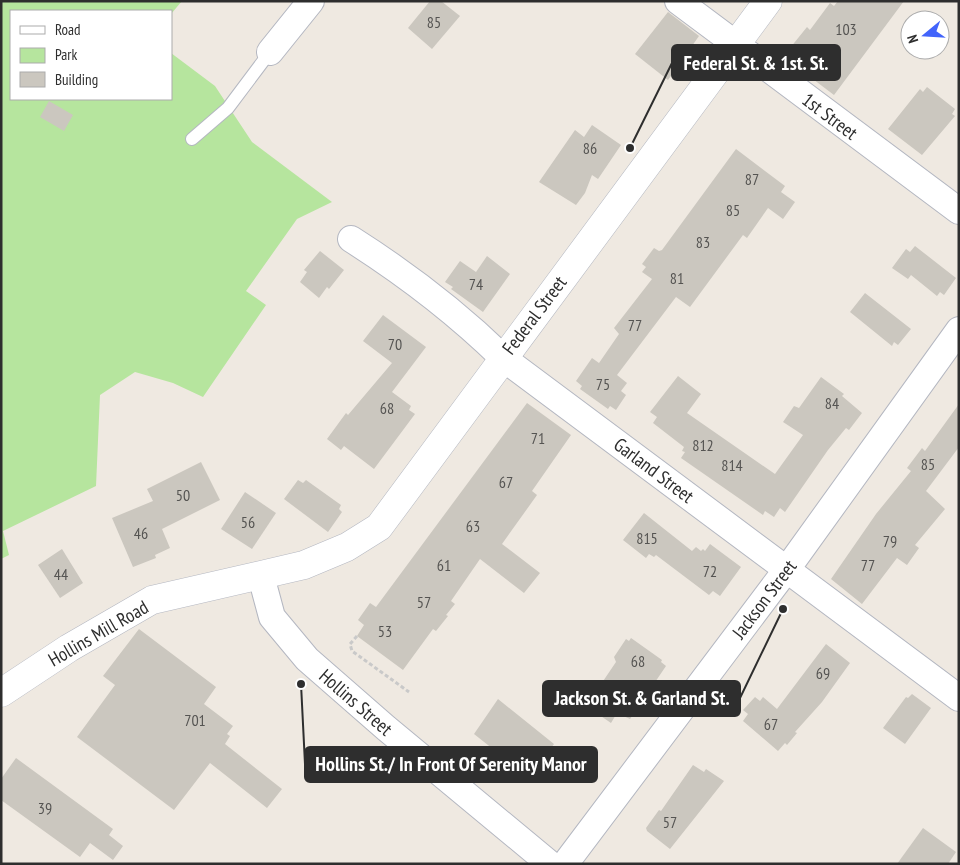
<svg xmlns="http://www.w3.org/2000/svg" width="960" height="865" font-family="'PT Sans Narrow',sans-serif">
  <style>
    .green { fill: #b6e59e }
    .building { fill: #cbc7bf }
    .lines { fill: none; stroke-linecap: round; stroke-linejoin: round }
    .lane-casing { stroke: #b4b7c1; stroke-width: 14 }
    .street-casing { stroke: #b4b7c1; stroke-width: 28 }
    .secondary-casing { stroke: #b4b7c1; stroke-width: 29 }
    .path { stroke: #c9c9c9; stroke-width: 3; stroke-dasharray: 4 2.5; stroke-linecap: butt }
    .lane { stroke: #fff; stroke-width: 12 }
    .street { stroke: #fff; stroke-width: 26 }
    .secondary { stroke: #fff; stroke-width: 28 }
    .labels { text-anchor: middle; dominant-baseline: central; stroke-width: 4; stroke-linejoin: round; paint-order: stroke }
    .number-label { font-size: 16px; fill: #555452 }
    .street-label { font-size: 19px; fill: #2e2e2e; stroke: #fff }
    .leader { fill: none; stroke: #2e2e2e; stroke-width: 2 }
    .callout-dot { fill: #2e2e2e; stroke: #fff; stroke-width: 2 }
    .callout { fill: #2e2e2e; stroke: #2e2e2e; stroke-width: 2 }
    .callout-label { font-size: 20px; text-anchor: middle; font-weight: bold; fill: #fff }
  </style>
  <rect width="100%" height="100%" fill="#efe9e1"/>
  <!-- green -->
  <path class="green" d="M1,1H182L171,14V11H11V99H171V53L215,86L252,142L332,202L297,219L246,291L266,305L203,397L173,383L135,372L100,395L96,486L3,531L9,555L1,559Z"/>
  <!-- building -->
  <g class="building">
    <path d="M430,1H441L460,16L432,49L408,28Z"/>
    <path d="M838,1H904L834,95L789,61L792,58L786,53L807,27L810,30L830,3L834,6Z"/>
    <path d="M668,12L699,36L668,80L635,54Z"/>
    <path d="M927,87L955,109L952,114L955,116L922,155L888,129L920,89L923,92Z"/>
    <path d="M49,101L73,115L64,131L40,117Z"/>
    <path d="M592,125L621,145L598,179L592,175L585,193L576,205L539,182L575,130L584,137Z"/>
    <path d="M736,149L785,186L781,192L795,202L783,219L768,208L747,238L743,235L690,307L676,297L617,375L627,383L621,391L626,395L616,410L610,406L608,409L580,389L582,386L576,381L592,358L599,363L619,334L614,328L652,279L642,272L646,267L642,264L654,248L659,251L662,250Z"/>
    <path d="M915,246L956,278L944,295L940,292L937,296L911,275L908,279L892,268L906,249L910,252Z"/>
    <path d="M320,251L344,270L329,289L327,287L319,298L300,282L307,272L304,270Z"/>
    <path d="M487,256L510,274L483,312L451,289L453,287L445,282L460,261L476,272Z"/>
    <path d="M865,293L911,329L898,345L894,342L892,346L850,312Z"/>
    <path d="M383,315L426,347L392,392L411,406L409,410L415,414L374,469L344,446L341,450L327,439L346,413L348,415L392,363L363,341Z"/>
    <path d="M678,376L701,394L687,413L775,474L803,435L783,422L794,406L799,408L821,377L844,394L842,396L862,413L849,430L846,428L828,450L785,512L780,508L774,517L765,511L763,515L681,458L685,452L682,451L684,447L653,423L657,417L650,412Z"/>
    <path d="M527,403L571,435L532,491L537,495L502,544L540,573L524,593L480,559L451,601L455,604L446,615L448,616L436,631L433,629L403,670L357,636L364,625L358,620L370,603L376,607Z"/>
    <path d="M959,404V447L926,491L945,509L915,545L919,548L907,565L897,558L862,604L831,579L876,514L911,471L907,468L922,448L925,451Z"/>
    <path d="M201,462L220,500L162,529L170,548L155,555L156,558L133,567L112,518L153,501L147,489Z"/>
    <path d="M298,480L303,483L306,480L341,505L339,509L342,512L328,532L284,499Z"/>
    <path d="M245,492L276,513L252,549L221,529Z"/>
    <path d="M644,513L692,551L696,547L701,551L703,549L705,551L710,544L741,567L720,596L713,591L709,595L656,555L654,557L649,554L646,558L623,540Z"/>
    <path d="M62,549L83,583L60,598L38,565Z"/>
    <path d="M139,629L216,687L204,704L233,726L227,734L230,736L225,744L282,789L267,808L210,763L174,810L77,737L115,685L103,676Z"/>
    <path d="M631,638L662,660L661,662L666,666L630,719L617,713L611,723L592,710L599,700L593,696L616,662L614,657L626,639L629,641Z"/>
    <path d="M826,644L850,663L822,702L795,732L797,733L787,745L785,743L778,751L743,721L748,714L743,710L755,697L760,701L763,697L777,709Z"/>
    <path d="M912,694L931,708L905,744L883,728L906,697L908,698Z"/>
    <path d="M498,699L554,744L551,748L560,756L546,773L537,766L527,776L474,734Z"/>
    <path d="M16,758L113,829L109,835L123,846L113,860L90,843L80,857L1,800V779Z"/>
    <path d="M693,765L704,772L706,769L724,781L670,849L647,831L646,828L659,810L661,811Z"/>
    <path d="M923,828L956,852L948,864H897Z"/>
  </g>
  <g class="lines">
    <!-- lane casing -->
    <g class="lane-casing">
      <path id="lane" d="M192,139L228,108L270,52"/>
    </g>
    <!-- street casing -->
    <g class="street-casing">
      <g id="street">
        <path d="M678,1L959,211"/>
        <path d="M270,52L311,1"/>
        <path d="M351,239C406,274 456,312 503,358L959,698"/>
        <path d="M261,576L272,617L307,659L386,728L550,864"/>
        <path d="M565,864L787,569L959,330"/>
      </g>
    </g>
    <!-- secondary casing -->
    <g class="secondary-casing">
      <path id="secondary" d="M1,693L69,648L152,600L304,565L347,547L379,527L768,1"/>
    </g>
    <!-- path -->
    <path class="path" d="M357,636L350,644L352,651L409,692"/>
    <!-- lane -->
    <use href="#lane" class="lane"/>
    <!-- street -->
    <use href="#street" class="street"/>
    <!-- secondary -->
    <use href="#secondary" class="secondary"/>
  </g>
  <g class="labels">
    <!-- number labels -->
    <g class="number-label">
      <text x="434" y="22">85</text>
      <text x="846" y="29">103</text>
      <text x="590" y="148">86</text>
      <text x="752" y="179">87</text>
      <text x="733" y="210">85</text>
      <text x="703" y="242">83</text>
      <text x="677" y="278">81</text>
      <text x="476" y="284">74</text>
      <text x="635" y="325">77</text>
      <text x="395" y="344">70</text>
      <text x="603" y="384">75</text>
      <text x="832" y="403">84</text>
      <text x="387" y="408">68</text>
      <text x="538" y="438">71</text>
      <text x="703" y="445">812</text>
      <text x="928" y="464">85</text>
      <text x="732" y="465">814</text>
      <text x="506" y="482">67</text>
      <text x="183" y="495">50</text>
      <text x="248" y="522">56</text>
      <text x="473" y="526">63</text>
      <text x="141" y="533">46</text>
      <text x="647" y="538">815</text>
      <text x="890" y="541">79</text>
      <text x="444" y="565">61</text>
      <text x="868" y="565">77</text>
      <text x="710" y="571">72</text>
      <text x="61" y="574">44</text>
      <text x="424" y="602">57</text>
      <text x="385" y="631">53</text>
      <text x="638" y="661">68</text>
      <text x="823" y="673">69</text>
      <text x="195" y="720">701</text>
      <text x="771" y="724">67</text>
      <text x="45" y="808">39</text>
      <text x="670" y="822">57</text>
    </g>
    <!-- street labels -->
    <g class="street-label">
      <text transform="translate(830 116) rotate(37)">1st Street</text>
      <text transform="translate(534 315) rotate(-53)">Federal Street</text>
      <text transform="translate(654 470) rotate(37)">Garland Street</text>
      <text transform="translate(764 599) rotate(-53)">Jackson Street</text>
      <text transform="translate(98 633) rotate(-30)">Hollins Mill Road</text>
      <text transform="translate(356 702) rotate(41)">Hollins Street</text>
    </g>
  </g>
  <!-- callouts -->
  <path class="leader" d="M630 148L672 63M783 609L740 698M301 684L305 764"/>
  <g class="callout-dot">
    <circle cx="630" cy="148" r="5"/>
    <circle cx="783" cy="609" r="5"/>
    <circle cx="301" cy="684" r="5"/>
  </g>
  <g class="callout">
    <rect x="672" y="45" width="168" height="35" rx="5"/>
    <rect x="543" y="681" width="197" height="35" rx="5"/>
    <rect x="305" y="747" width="292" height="35" rx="5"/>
  </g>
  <g class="callout-label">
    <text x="756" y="70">Federal St. &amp; 1st. St.</text>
    <text x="642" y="705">Jackson St. &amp; Garland St.</text>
    <text x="451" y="771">Hollins St./ In Front Of Serenity Manor</text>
  </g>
  <!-- border -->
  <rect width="960" height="865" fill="none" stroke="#2e2e2e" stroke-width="5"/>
  <!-- legend -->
  <rect x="10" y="10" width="162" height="90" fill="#ffffff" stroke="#ababab"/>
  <rect x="20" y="26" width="25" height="8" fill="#ffffff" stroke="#ababab"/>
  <text x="55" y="35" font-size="15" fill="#2e2e2e">Road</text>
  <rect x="20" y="48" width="25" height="15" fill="#b6e59e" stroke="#ababab"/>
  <text x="55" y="60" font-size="15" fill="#2e2e2e">Park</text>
  <rect x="20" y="72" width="25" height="15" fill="#cbc7bf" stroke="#ababab"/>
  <text x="55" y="85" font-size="15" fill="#2e2e2e">Building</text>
  <!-- north arrow -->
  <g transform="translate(925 35) rotate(252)"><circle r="24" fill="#ffffff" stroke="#ababab"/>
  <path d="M0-4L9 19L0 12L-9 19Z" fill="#4264fb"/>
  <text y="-8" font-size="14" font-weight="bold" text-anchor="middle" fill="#2e2e2e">N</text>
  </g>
</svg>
